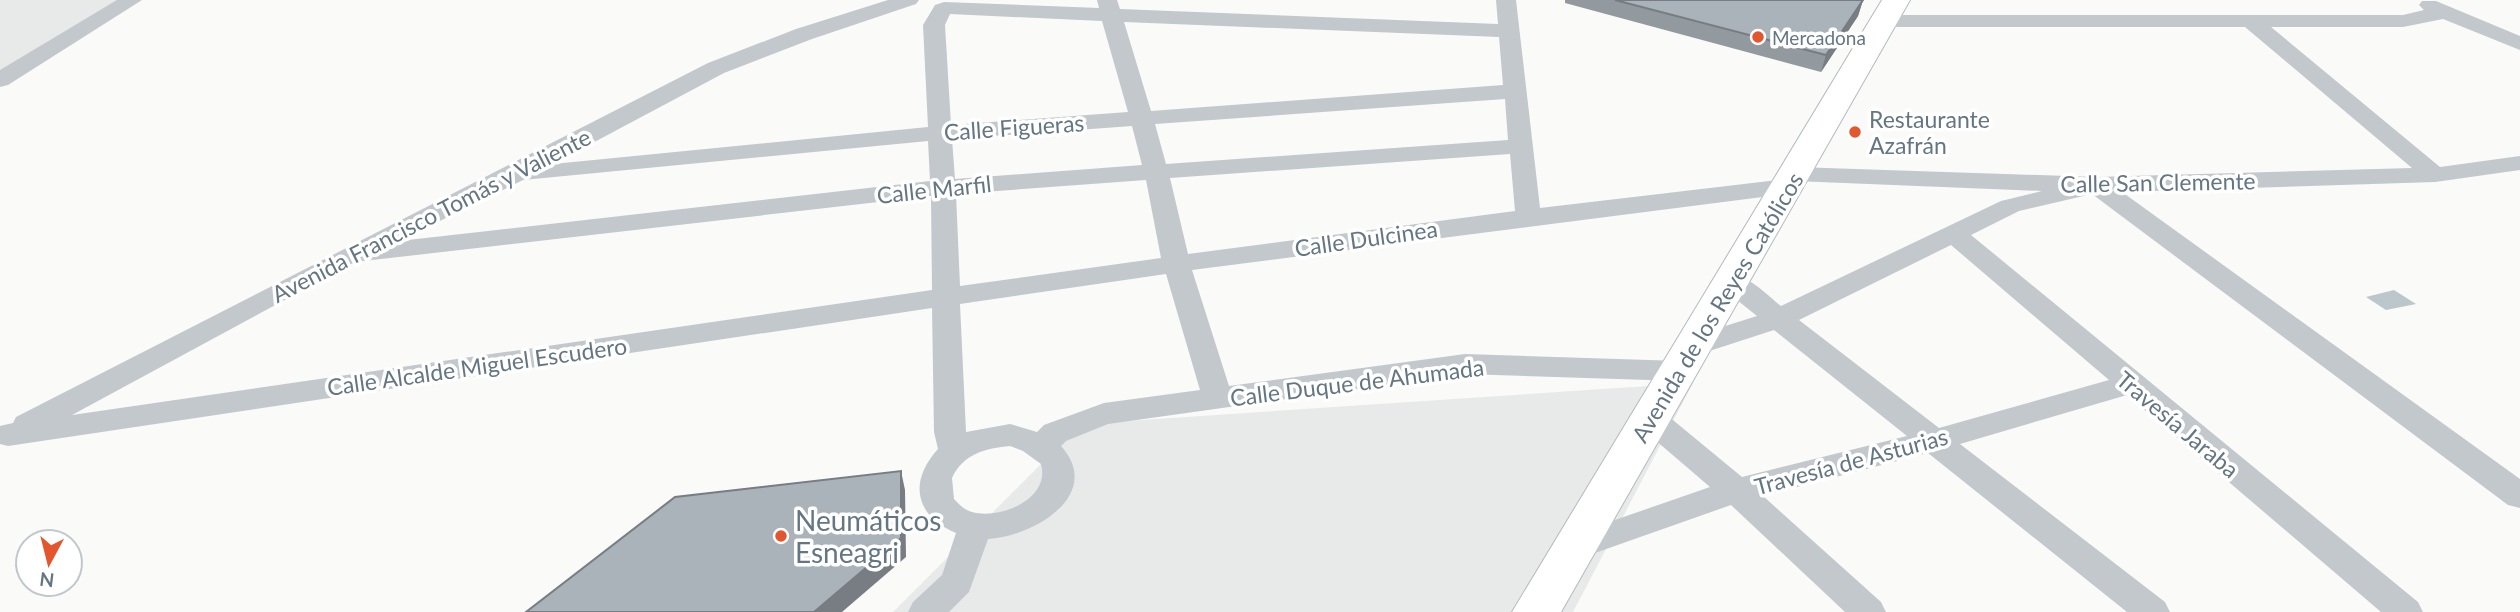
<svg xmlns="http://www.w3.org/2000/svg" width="2520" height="612" font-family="Lato,sans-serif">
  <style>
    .built { fill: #e8e9e9 }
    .water { fill: #bbc7cb }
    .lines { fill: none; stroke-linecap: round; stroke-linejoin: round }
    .secondary-casing { stroke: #b3babf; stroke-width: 2 }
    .street { fill: #c3c8cc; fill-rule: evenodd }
    .secondary { fill: #fff; fill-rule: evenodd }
    .wall { fill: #929a9f }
    .shaded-wall { fill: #777d82 }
    .building { fill: #aab3b9; stroke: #777d82; stroke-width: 2 }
    .poi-dot { fill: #e4572e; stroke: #fff; stroke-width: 2.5 }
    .labels { text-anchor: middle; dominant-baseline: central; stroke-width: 7; stroke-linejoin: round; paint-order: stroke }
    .far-poi-label { font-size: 19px; fill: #657683; stroke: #fff; text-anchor: start }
    .poi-label { font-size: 23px; fill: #657683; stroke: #fff; text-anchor: start }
    .street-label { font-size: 23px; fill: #657683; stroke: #fff }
    .near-poi-label { font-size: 28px; fill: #657683; stroke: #fff; text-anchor: start }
  </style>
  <rect width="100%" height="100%" fill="#fafaf8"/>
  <!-- built -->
  <g class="built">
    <path d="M0,0H124L0,75Z"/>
    <path d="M1693,383L1573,612H893L1081,424Z"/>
  </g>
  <!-- water -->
  <path class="water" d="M2394,290L2416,304L2386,310L2366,297Z"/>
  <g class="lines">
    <!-- secondary casing -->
    <g class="secondary-casing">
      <path id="secondary" d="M1882,0H1910L1561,612H1512Z"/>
    </g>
    <!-- street -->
    <g class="street">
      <path d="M117,0H142L8,85L0,87V70Z"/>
      <path d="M888,0H919L916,4L812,39L724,73L553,164L928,127L923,25L935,5L944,2L1099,8L1097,0H1117L1120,9L1498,24L1496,0H1516L1540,208L1787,179L1784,174L1787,169L1796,167L2096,177L2412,168L2245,27H1884L1873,21L1884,15H2403L2424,10L2419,5L2422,1H2436L2520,36V50L2443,19L2403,27H2271L2440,167L2520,156V170L2435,182L2122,192L2520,479V508L2508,505L2092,194L2019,211L1971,235L2418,602L2423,612H2381L2127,395L1960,444L2165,602L2170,612H2127L1928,453L1763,496L1881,602L1886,612H1845L1731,505L1575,560L1563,556L1558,547L1563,538L1710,487L1640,427L1636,419L1640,411L1651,408L1662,411L1742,477L1907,436L1774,330L1694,356L1684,353L1680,346L1684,339L1757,316L1722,288L1718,282L1722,276C1745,270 1764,293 1781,306L2001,201L2042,191L1795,181L1799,186L1795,191L1786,194L1192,270L1229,386L1465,354L1680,361L1690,364L1695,371L1690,378L1680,381L1465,374L1108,424L1066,441L1061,446C1105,495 1032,537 988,539L969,592L949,612H908L913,602L942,575L956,533C915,516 908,482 938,449L934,432L932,308L8,446L0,444V426L13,423L16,417L708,63L796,29ZM950,14L1102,21L1128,112L951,125L945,25ZM1124,22L1499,37L1503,85L1151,111ZM1505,99L1508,140L1166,164L1155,124ZM1132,126L1142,165L955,179L952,139ZM928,141L930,181L399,241L523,180ZM1510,154L1515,211L1188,254L1170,178ZM1146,180L1161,258L960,286L956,194ZM931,196L932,290L72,415L355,262ZM1951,245L2109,380L1939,428L1799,320ZM1166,274L1200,390L1104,403L1044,425L1037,432L1010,424L966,432L960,304ZM1010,446L1023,451L1041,464C1051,499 1000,520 972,512C964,510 959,504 954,499L952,478C963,454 986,448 1010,446Z"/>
    </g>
    <!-- secondary -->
    <use href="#secondary" class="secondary"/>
  </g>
  <!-- wall -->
  <path class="wall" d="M1565,0H1863L1858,16L1821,72L1565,3Z"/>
  <!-- shaded-wall -->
  <g class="shaded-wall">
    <path d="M1863,0L1858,16L1821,72L1826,55Z"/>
    <path d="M901,471L905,490L906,557L842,612H814Z"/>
  </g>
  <!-- building -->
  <g class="building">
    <path d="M1615,0H1863L1826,55Z"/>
    <path d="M901,471V538L814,612H526L675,497Z"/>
  </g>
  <!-- markers -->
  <g class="poi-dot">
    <circle cx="1758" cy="37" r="7"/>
    <circle cx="1855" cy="132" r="7"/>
    <circle cx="781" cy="536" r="7"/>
  </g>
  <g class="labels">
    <!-- far-poi labels -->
    <g class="far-poi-label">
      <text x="1772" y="37">Mercadona</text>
    </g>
    <!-- poi labels -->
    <g class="poi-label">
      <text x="1869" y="119">Restaurante<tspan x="1869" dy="26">Azafrán</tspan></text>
    </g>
    <!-- street labels -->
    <g class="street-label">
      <text transform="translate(1014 127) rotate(-4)">Calle Figueras</text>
      <text transform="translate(2158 182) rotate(-1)">Calle San Clemente</text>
      <text transform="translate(934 189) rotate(-6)">Calle Marfil</text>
      <text transform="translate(431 215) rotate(-27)">Avenida Francisco Tomás y Valiente</text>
      <text transform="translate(1366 238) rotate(-8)">Calle Dulcinea</text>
      <text transform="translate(1717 307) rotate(-59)">Avenida de los Reyes Católicos</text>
      <text transform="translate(477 366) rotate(-8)">Calle Alcalde Miguel Escudero</text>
      <text transform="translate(1357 382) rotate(-7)">Calle Duque de Ahumada</text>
      <text transform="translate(2178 424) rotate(40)">Travesía Jaraba</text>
      <text transform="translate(1851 461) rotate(-15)">Travesía de Asturias</text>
    </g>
    <!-- near-poi labels -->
    <g class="near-poi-label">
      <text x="795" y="520">Neumáticos<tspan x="795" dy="32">Esneagri</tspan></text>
    </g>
  </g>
  <!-- north arrow -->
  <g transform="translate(49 563) rotate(187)"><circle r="33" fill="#ffffff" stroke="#c1c8cd" stroke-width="2"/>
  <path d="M0-5L12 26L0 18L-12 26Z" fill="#e4572e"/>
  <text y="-10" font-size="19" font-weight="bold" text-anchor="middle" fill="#657683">N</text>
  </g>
</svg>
